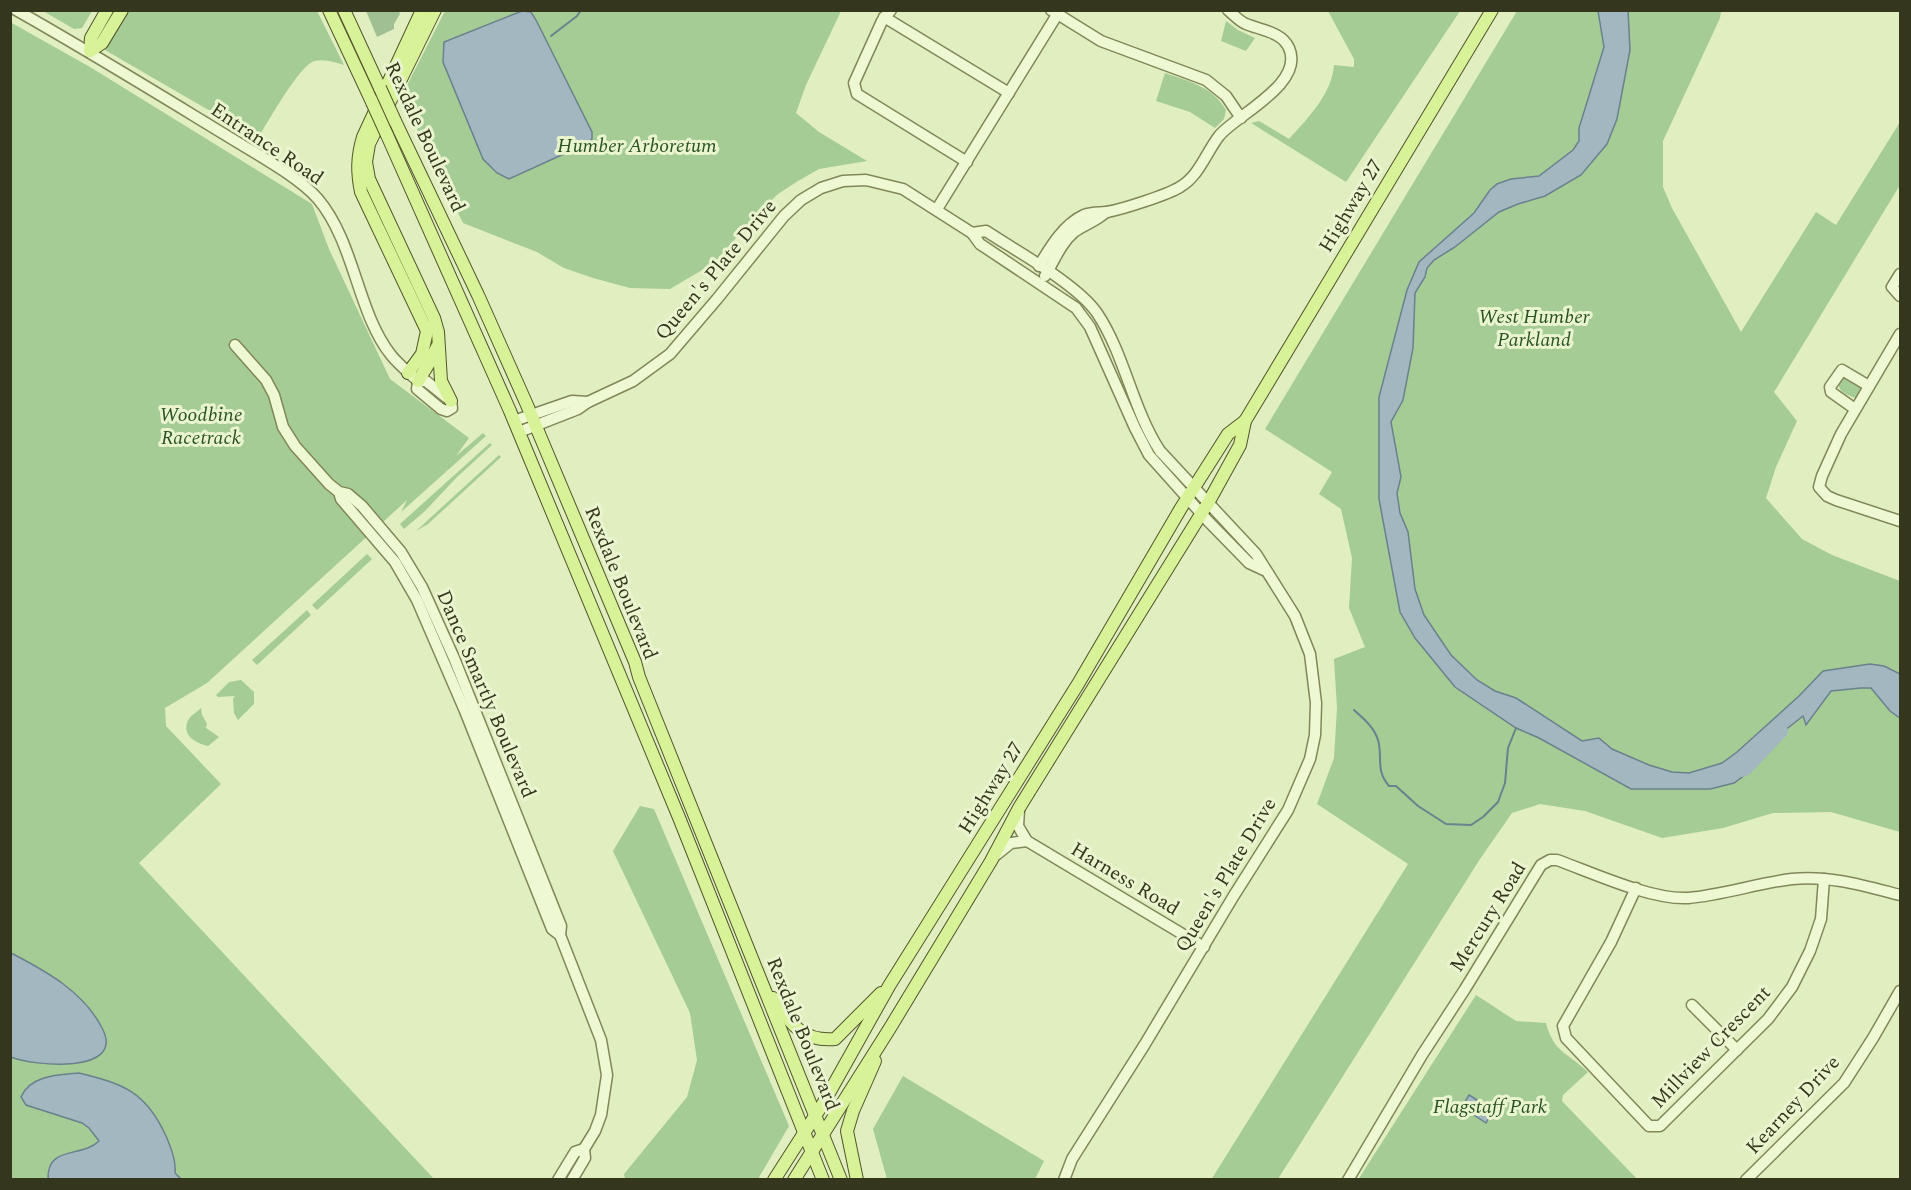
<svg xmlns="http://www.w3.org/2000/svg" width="1911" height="1190" font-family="Spectral,serif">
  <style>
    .green { fill: #a4cc94 }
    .cemetery { fill: #a0c094 }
    .water { fill: #a3b7c0; stroke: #6a818e; stroke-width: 1.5 }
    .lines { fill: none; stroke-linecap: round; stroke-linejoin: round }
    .stream { stroke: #6a818e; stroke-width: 2 }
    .river { stroke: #a3b7c0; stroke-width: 14 }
    .minor-casing { stroke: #818758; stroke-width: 13 }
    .major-casing { stroke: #52552d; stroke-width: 14 }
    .minor { stroke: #eef9d3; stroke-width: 10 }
    .major { stroke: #d8f297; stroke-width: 12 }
    .major-bridge-casing { stroke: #52552d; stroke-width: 14; stroke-linecap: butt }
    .major-bridge { stroke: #d8f297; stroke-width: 12 }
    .labels { text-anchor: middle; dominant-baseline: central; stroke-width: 6; stroke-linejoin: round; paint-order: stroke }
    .street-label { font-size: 20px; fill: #34371d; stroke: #eaf5d0 }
    .park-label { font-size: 20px; font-style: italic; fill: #2a5323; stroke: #eaf5d0 }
  </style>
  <rect width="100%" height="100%" fill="#e0eec0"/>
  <!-- green -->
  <g class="green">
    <path d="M43,11H92L82,28L74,29Z"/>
    <path d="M119,11H317L344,65C334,62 325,59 315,61C301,63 270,119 261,133L255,137L105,50L101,41Z"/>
    <path d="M445,11H841L806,85L796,113L819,132L867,161L819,169L798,181L778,194L758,213L714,263L670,289L630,288L593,278L564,268L537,252L463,223L401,97Z"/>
    <path d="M1328,11H1460L1346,182L1251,123L1259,121L1289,139C1308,118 1332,94 1334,65L1354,67V59Z"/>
    <path d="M1517,11H1721L1720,18L1663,141V187L1672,208L1741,332L1816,212L1836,225L1900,122V185L1774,392L1797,421L1776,467L1766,498L1802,539L1832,555L1900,581V832L1831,812L1773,813L1723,828L1662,838L1585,811L1540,804L1512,813L1480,859L1278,1179L1211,1180L1408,864L1317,804L1334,758L1337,708L1334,659L1365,647L1349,608L1352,558L1341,509L1319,494L1332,472L1265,429Z"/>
    <path d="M1226,21L1238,30L1255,38L1246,51L1221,41Z"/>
    <path d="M10,22L90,67L312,204L329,249L390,379L469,438L456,456L483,433L486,436L401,512L407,500L207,683L165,708L166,726L221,784L139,863L434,1179H11Z"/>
    <path d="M1165,73C1189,81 1213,87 1226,110L1224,119L1215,128L1190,112L1156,101Z"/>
    <path d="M1851,377L1863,387L1860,397L1855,398C1845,394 1833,389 1842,378Z"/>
    <path d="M490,443L492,445L456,478L425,511L404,529L400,524Z"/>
    <path d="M499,455L501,457L428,524L416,531Z"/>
    <path d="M367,554L372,559L317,610L312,605Z"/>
    <path d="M307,610L311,615L257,665L252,660Z"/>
    <path d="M241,680L254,692V704L238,720L234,713L233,699L235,696L218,697L216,695L229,682Z"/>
    <path d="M201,708L202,715L207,724L206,728L219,737L208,746C198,744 183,737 187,723C188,717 197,712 201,708Z"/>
    <path d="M640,806L654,809L789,1126L758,1179H625L624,1174L687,1097L697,1060L690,1013L613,851Z"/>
    <path d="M1476,995L1516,1021L1546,1023C1554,1053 1567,1052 1588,1072L1563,1095L1562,1101L1637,1179L1358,1180Z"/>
    <path d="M903,1076L1044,1161L1035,1179H887L873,1129Z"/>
  </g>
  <!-- cemetery -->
  <path class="cemetery" d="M366,11H399L400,14L394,24V29L377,37Z"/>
  <!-- water -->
  <g class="water">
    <path d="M522,11L531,12L536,20L592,132V139L588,143L509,179L497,173L483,159L443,62L444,42Z"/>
    <path d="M1598,11H1628L1630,50L1617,119L1607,144L1581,175L1545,196L1518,204L1499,212L1455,247L1434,260L1427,268L1425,277L1415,293L1413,348L1403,400L1391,422L1401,477L1397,493L1400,513L1408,532L1415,589L1424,615L1451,655L1477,680L1495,691L1516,698L1582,741L1599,738L1612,749L1649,765L1672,772L1689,773L1722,763L1737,752L1799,696L1823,671L1870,664L1884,666L1900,674V718L1890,711L1871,688H1861L1831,691L1806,725L1803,716L1759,751L1755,757L1753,769L1734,783L1710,789H1631L1539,738L1516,728L1455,687L1415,638L1400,612L1379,499V397L1407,290L1419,262L1474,213L1490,190L1497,184L1511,179L1539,176L1573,150L1579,141V128L1604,47Z"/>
    <path d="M11,953C46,971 84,992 102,1028C127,1075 32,1066 11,1057Z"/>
    <path d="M79,1073C124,1084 146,1092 166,1136C171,1148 176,1160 175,1173L181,1179H48C47,1145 82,1158 99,1141L89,1128L82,1123L26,1105L21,1097C30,1075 59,1075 79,1073Z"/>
    <path d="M1469,1095L1493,1110L1486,1123L1462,1107Z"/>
  </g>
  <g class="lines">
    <!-- stream -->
    <g class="stream">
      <path d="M551,36L577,16L581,10"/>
      <path d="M1354,710C1363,718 1374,727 1378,740C1383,757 1375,770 1389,786H1396L1418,806L1446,824L1471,825L1483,817L1498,802L1505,783L1508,748L1516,728"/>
    </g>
    <!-- river -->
    <path class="river" d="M1742,770L1746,768L1781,731"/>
    <!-- minor casing -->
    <g class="minor-casing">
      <g id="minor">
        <path d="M16,10C87,50 155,92 224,134C251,151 298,176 318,199C355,243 357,312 391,355C399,365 409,373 418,381H426L451,401L452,408L447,411L441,409L417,389L418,381"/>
        <path d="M891,10L882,21L854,83L857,94L967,162"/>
        <path d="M1051,10L1101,41L1206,80L1226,96L1241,118"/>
        <path d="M884,17L1009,93"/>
        <path d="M937,209L1060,10"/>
        <path d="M972,233L986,231C1016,251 1077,284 1097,313C1125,355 1132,408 1160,451L1256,554L1295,616L1310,654L1316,703L1315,735L1310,759L1288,810L1233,897L1145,1044L1072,1159L1064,1180"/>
        <path d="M1039,266C1050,247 1064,224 1084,215C1092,212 1099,213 1107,212C1123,209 1167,195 1180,187C1199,176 1206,153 1219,136C1236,115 1305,84 1289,48C1282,32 1261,30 1246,24C1239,21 1234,15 1228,10"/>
        <path d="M1900,274L1892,287L1900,296"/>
        <path d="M1045,276C1054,261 1061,243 1074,232C1085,224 1097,221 1106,212"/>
        <path d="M1900,334L1841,434L1822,476L1819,487L1827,496L1836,500L1900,521"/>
        <path d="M235,345L266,380L274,395L283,427L295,446L329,484L339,492L348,494L362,506L401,552L422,587L454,658L561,926L560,935L601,1040L607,1075L601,1115L595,1131L584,1149L585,1158L572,1180"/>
        <path d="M1855,409L1831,392L1830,387L1842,370L1869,386"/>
        <path d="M514,421L572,401L588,402"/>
        <path d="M519,432L578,409L588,402L633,381L670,354L717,299L784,216L801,200L821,188L843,181L866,180L903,189L972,233L980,244L1076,308L1090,327L1135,428L1149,455L1208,521L1249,563L1264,570"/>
        <path d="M339,492L341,499L395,562L417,600L465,711L552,929L560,935"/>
        <path d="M1019,810L1018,826L1027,841L1204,947"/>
        <path d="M996,855L1011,843L1027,841"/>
        <path d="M1636,888L1611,942L1563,1026L1566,1038L1649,1126H1660L1768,1019L1792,987L1810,951L1821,919L1824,879"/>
        <path d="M1692,1005L1737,1050"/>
        <path d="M558,1180L575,1152L584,1149"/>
        <path d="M1348,1180L1422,1055L1465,989L1541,865L1550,860H1557C1593,873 1651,900 1688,898C1723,895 1758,883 1792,879C1829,875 1865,886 1900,895"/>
        <path d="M1746,1180L1844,1083L1873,1038L1900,991"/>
      </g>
    </g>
    <!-- major casing -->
    <g class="major-casing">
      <g id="major">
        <path d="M329,10L372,102"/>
        <path d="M344,10L380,88"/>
        <path d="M435,10L369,144L366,162L369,179L434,318L438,332L441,381L451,401"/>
        <path d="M90,51L102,43L122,10"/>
        <path d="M90,51L91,38L107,10"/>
        <path d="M395,121L478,295L527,405L635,662L639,677L841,1180"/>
        <path d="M387,135L510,411L680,820L823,1180"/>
        <path d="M408,373L422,354L427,331L361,192C357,172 357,157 363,137L422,10"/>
        <path d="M418,381L429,363L437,347"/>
        <path d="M773,998C791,1023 801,1042 835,1039L881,993"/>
        <path d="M774,1180L824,1102L889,986L1078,684L1181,508L1228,434L1245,421"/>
        <path d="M794,1180L890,1028L991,861L1019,808L1208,503L1240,445L1245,421L1492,10"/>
        <path d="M857,1180L847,1131L853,1111L875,1061"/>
      </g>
    </g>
    <!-- minor -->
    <use href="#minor" class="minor"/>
    <!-- major -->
    <use href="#major" class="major"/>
    <!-- major-bridge casing -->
    <g class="major-bridge-casing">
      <g id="major-bridge">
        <path d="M380,88L395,121"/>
        <path d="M372,102L387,135"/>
      </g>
    </g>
    <!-- major-bridge -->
    <use href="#major-bridge" class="major-bridge"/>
  </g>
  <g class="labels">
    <!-- street labels -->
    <g class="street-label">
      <text transform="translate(425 137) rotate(65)">Rexdale Boulevard</text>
      <text transform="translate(267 144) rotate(34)">Entrance Road</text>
      <text transform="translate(1351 206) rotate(-59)">Highway 27</text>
      <text transform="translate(716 270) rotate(-50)">Queen's Plate Drive</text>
      <text transform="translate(621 583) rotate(68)">Rexdale Boulevard</text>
      <text transform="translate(486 694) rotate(67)">Dance Smartly Boulevard</text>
      <text transform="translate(991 788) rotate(-58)">Highway 27</text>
      <text transform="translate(1226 875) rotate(-59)">Queen's Plate Drive</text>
      <text transform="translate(1125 879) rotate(31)">Harness Road</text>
      <text transform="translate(1488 917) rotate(-58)">Mercury Road</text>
      <text transform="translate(803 1034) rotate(68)">Rexdale Boulevard</text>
      <text transform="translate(1711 1047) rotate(-46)">Millview Crescent</text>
      <text transform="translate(1793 1105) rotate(-47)">Kearney Drive</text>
    </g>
    <!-- park labels -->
    <g class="park-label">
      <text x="637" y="146">Humber Arboretum</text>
      <text x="1534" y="317">West Humber<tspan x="1534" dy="23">Parkland</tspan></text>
      <text x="201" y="415">Woodbine<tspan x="201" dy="23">Racetrack</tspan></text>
      <text x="1490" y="1107">Flagstaff Park</text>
    </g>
  </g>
  <!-- border -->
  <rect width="1911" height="1190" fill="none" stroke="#34371d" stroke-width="24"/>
</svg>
